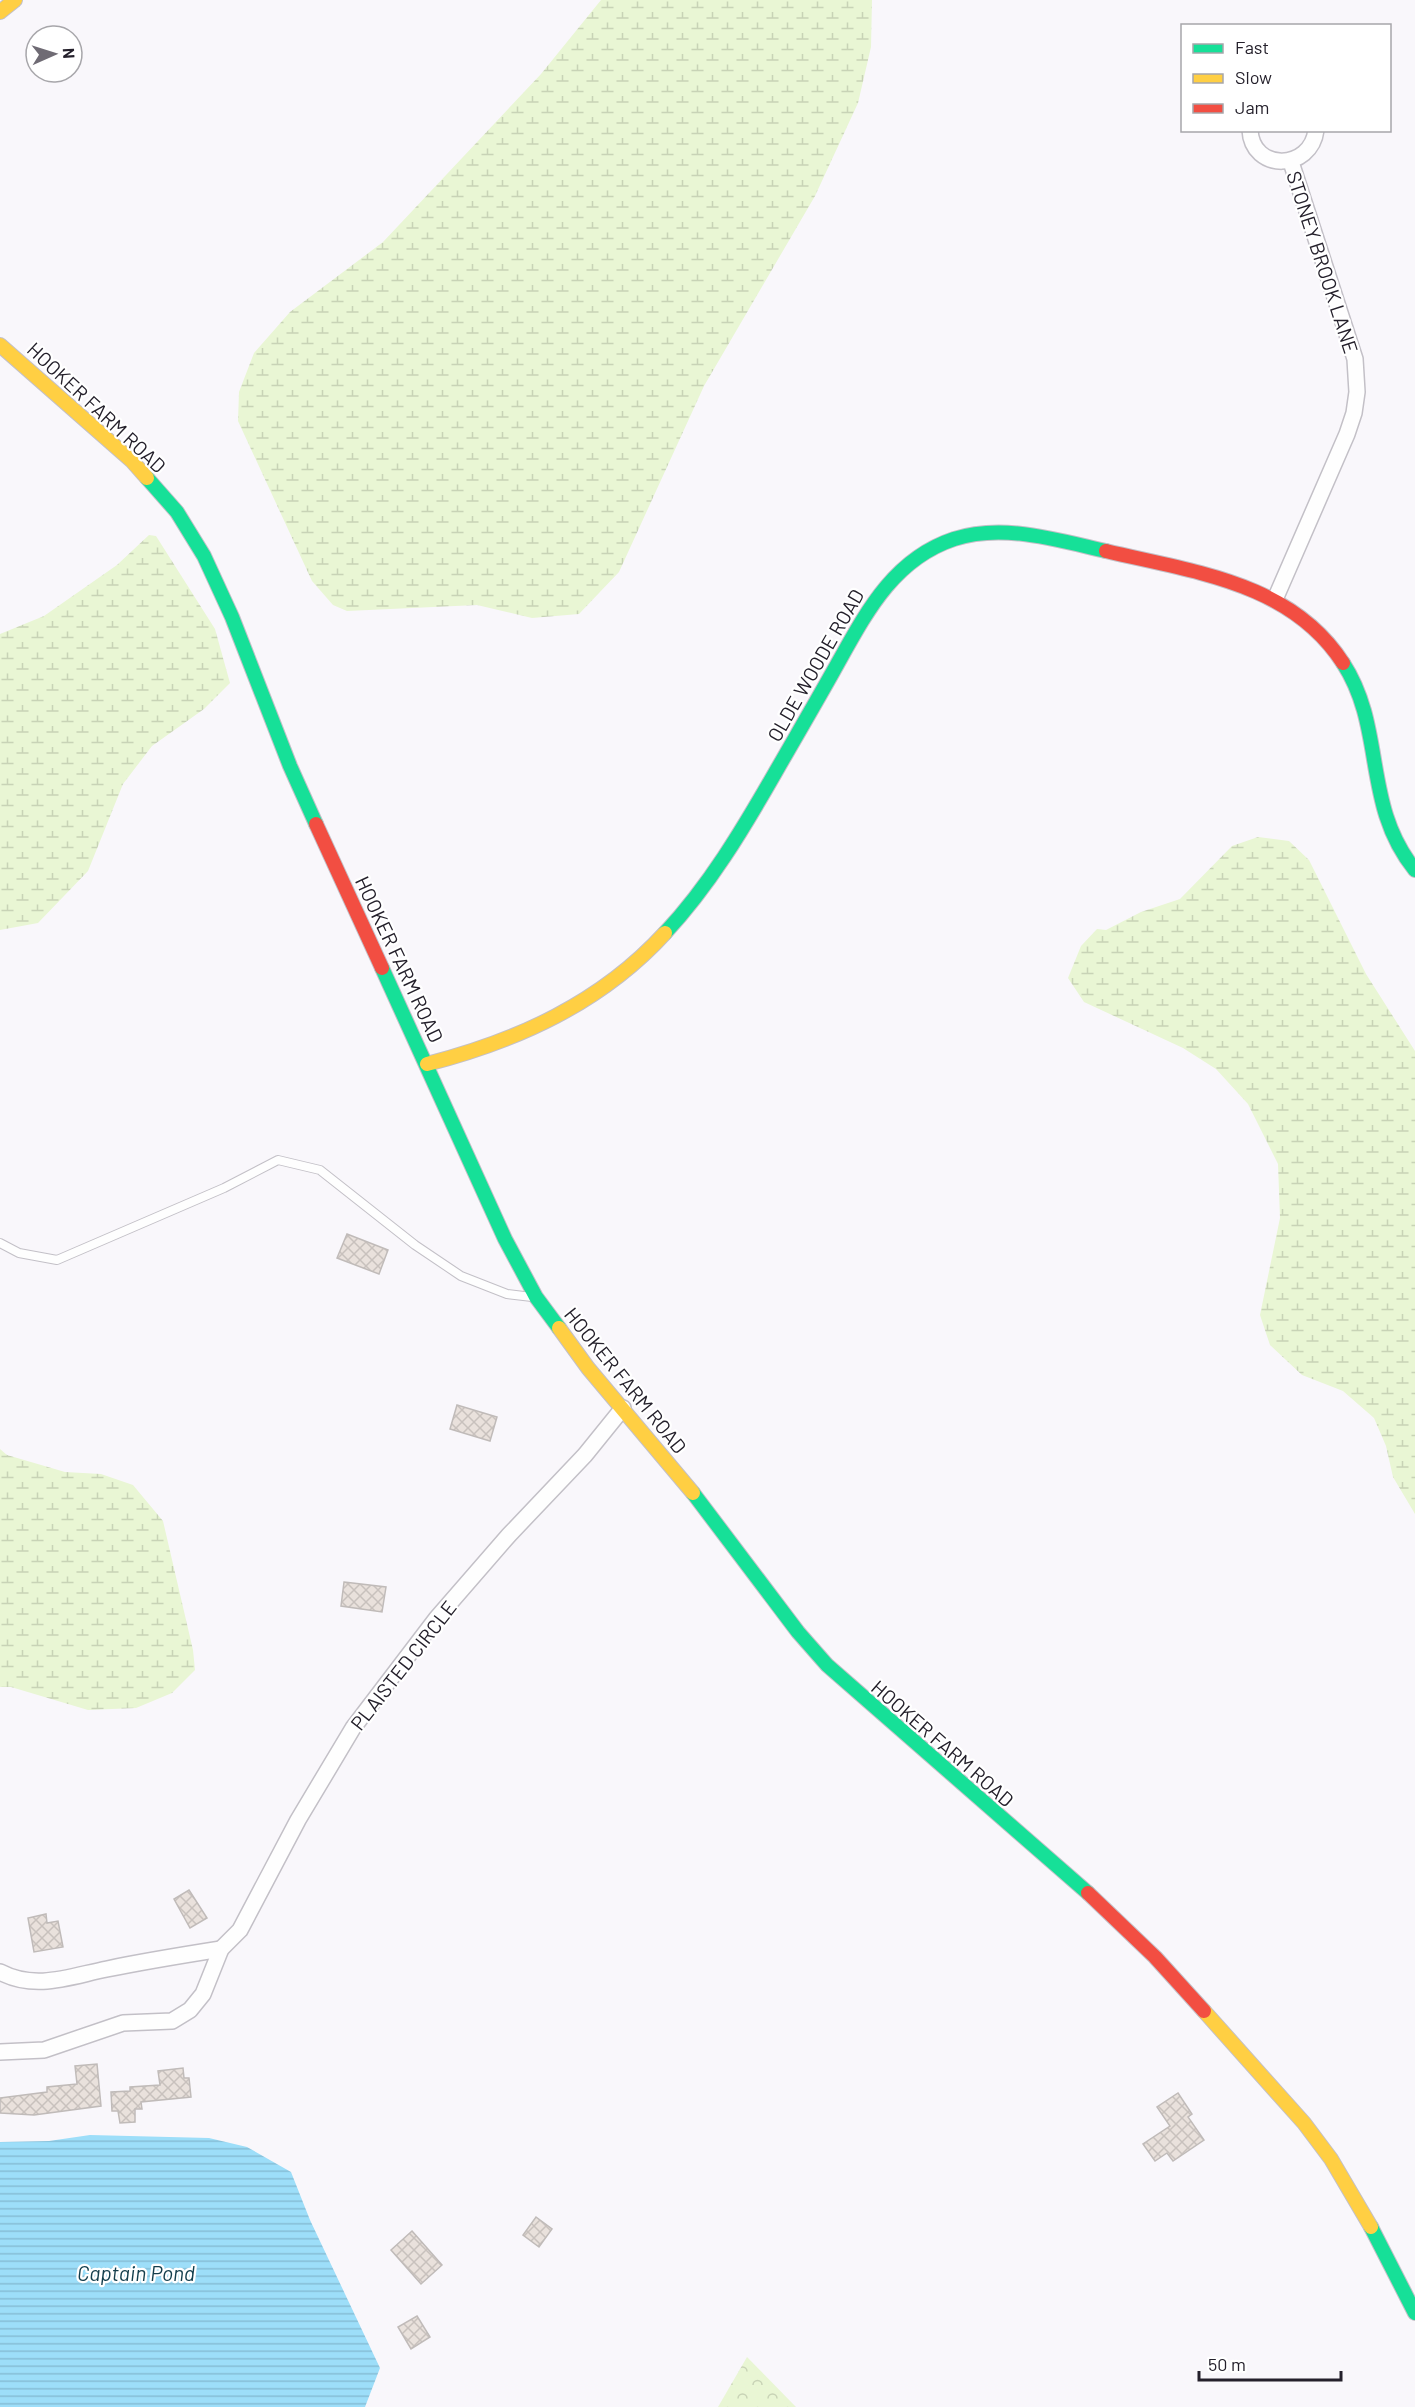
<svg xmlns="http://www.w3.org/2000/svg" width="1415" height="2407" font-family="Barlow,sans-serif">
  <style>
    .wetland { fill: url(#wetland-marsh) }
    .park { fill: url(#park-crowns) }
    .water { fill: url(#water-rules) }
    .building { fill: url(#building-cross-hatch); stroke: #c0bbb9; stroke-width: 1.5 }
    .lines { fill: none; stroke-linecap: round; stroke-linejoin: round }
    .lane-casing { stroke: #c3c0c7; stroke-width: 10 }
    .street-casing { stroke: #c3c0c7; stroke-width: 18 }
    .fast-casing { stroke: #c3c0c7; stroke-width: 16 }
    .slow-casing { stroke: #c3c0c7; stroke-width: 16 }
    .jam-casing { stroke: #c3c0c7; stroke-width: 16 }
    .lane { stroke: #fefefe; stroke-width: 8 }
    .street { stroke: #fefefe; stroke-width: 15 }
    .fast { stroke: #16e098; stroke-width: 14 }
    .slow { stroke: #ffcf43; stroke-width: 14 }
    .jam { stroke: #f24e42; stroke-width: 14 }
    .labels { text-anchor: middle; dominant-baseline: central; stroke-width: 4.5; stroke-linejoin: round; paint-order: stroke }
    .street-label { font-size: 20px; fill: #24202b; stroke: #fff }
    .water-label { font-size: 21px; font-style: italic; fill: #133e4d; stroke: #fff }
  </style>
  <defs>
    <pattern id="wetland-marsh" width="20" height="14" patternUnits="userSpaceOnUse" patternTransform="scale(1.5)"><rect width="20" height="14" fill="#e9f6d4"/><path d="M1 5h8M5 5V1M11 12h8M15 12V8" fill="none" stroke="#c8d3b6"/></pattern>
    <pattern id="park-crowns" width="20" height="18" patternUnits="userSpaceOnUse" patternTransform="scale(1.5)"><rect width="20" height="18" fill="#e9f6d4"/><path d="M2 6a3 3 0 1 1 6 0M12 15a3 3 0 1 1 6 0" fill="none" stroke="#c8d3b6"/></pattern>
    <pattern id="water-rules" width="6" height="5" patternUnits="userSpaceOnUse" patternTransform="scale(1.5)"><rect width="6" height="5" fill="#9ddef9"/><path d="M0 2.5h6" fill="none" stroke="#87bed6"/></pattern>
    <pattern id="building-cross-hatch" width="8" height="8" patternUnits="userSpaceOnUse" patternTransform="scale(1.5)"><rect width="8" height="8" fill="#e9e1dc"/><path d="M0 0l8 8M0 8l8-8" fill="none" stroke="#c8c1bd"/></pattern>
  </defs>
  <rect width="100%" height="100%" fill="#f9f7fb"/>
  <!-- wetland -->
  <g class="wetland">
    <path d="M601,0H872L871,47L858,103L815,196L704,386L619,572L579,614L532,618L477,605L347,611L333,605L312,581L238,421L239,392L254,353L290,312L383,242L541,74Z"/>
    <path d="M149,535L156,536L215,629L230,683L204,709L152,746L123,784L88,871L38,923L0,930V634L44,616L117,565Z"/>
    <path d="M1258,837L1289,841L1309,860L1366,974L1415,1051V1514L1393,1477L1386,1446L1374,1418L1343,1391L1302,1375L1270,1345L1260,1315L1280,1218L1278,1164L1248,1104L1216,1069L1183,1048L1084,1002L1068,978L1081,946L1097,929L1106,930L1141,912L1180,899L1232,846Z"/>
    <path d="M0,1449L7,1455L65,1472L101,1474L133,1485L163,1521L193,1650L195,1670L172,1693L136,1708L88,1710L11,1687H0Z"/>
  </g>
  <!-- park -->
  <path class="park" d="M747,2357L796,2407H718Z"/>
  <!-- water -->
  <path class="water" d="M90,2135L209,2138L247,2147L291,2172L310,2220L380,2368L365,2407H0V2142L49,2141Z"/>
  <!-- building -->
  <g class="building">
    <path d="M347,1234L388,1250L379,1274L337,1258Z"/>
    <path d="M457,1405L497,1417L490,1441L450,1429Z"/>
    <path d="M344,1582L386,1587L382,1612L341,1606Z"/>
    <path d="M189,1890L207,1918L190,1928L174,1899Z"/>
    <path d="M46,1914L47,1923L58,1921L63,1947L34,1952L28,1918Z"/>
    <path d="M97,2064L101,2106L34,2115L0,2113V2098L47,2092V2087L77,2084L75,2066Z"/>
    <path d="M183,2068L184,2078H189L191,2097L141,2102L142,2109H135V2122L120,2123L118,2111H112L111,2092L130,2091V2087L160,2085L158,2071Z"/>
    <path d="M1178,2093L1192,2114L1188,2117L1204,2140L1173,2161L1167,2153L1155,2161L1143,2144L1170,2126L1157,2107Z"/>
    <path d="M536,2217L552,2229L539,2247L523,2235Z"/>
    <path d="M412,2231L442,2265L421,2284L391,2250Z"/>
    <path d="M417,2316L430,2337L411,2349L398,2327Z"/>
  </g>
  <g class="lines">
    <!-- lane casing -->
    <g class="lane-casing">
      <path id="lane" d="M0,1243L19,1253L57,1260L224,1188L278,1160L320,1170L415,1245L461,1276L507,1294L532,1297"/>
    </g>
    <!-- street casing -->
    <g class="street-casing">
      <g id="street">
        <path d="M1250,130C1252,172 1311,171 1316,130"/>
        <path d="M1276,597L1347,434L1354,413L1357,392L1355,359L1291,162"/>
        <path d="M0,1972C36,1991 71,1976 107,1969C145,1961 183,1955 221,1949"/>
        <path d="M0,2052L44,2050L123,2023L172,2021L190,2010L203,1994L221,1949L240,1930L298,1820L353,1728L436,1619L509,1535L585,1455L623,1408"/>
      </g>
    </g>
    <!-- fast casing -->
    <g class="fast-casing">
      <g id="fast">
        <path d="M147,478L177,512L204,556L232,617L290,766L316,824"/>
        <path d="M1343,663C1386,729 1362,805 1415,870"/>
        <path d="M665,933C709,886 743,829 775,773C795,738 815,704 834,670C864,617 891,560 954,539C1003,523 1057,540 1106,551"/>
        <path d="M382,968L505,1239L536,1297L559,1328"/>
        <path d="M693,1493L798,1632L827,1665L1088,1893"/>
        <path d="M1371,2227L1415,2313"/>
      </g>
    </g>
    <!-- slow casing -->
    <g class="slow-casing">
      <g id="slow">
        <path d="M0,12L15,0"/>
        <path d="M0,345L132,461L147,478"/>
        <path d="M427,1064C517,1041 601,1003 665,933"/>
        <path d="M559,1328L588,1368L693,1493"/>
        <path d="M1204,2011L1304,2123L1331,2159L1371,2227"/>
      </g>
    </g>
    <!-- jam casing -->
    <g class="jam-casing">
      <g id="jam">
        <path d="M1106,551C1193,572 1291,582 1343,663"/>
        <path d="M316,824L382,968"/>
        <path d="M1088,1893L1155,1957L1204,2011"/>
      </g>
    </g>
    <!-- lane -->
    <use href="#lane" class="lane"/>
    <!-- street -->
    <use href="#street" class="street"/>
    <!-- fast -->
    <use href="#fast" class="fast"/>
    <!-- slow -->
    <use href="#slow" class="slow"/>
    <!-- jam -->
    <use href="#jam" class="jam"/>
  </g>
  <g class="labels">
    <!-- street labels -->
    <g class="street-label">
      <text transform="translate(1323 262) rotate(72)">STONEY BROOK LANE</text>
      <text transform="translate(97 407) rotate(43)">HOOKER FARM ROAD</text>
      <text transform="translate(815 665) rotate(-60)">OLDE WOODE ROAD</text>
      <text transform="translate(400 959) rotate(65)">HOOKER FARM ROAD</text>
      <text transform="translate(626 1380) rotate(51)">HOOKER FARM ROAD</text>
      <text transform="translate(403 1665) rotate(-52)">PLAISTED CIRCLE</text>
      <text transform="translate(943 1743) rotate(41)">HOOKER FARM ROAD</text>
    </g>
    <!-- water labels -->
    <g class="water-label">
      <text x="136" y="2272">Captain Pond</text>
    </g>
  </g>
  <!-- legend -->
  <rect x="1181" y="24" width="210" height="108" fill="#ffffff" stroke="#a7a6aa" stroke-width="1.5"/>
  <rect x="1193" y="44" width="30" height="9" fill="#16e098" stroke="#a7a6aa" stroke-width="1.5"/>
  <text x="1235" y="54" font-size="18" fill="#24202b">Fast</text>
  <rect x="1193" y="74" width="30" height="9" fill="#ffcf43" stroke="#a7a6aa" stroke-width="1.5"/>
  <text x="1235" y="84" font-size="18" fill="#24202b">Slow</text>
  <rect x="1193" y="104" width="30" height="9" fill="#f24e42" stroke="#a7a6aa" stroke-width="1.5"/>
  <text x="1235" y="114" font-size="18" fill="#24202b">Jam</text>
  <!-- north arrow -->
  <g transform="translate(54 54) rotate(87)"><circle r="28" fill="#ffffff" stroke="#a7a6aa" stroke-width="1.5"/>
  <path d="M0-4.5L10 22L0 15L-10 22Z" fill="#6f6b74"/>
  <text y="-9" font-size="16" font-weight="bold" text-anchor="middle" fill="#24202b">N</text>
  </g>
  <!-- scale -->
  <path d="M1199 2371v9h142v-9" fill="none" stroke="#24202b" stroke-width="3"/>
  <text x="1208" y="2371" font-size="18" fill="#24202b" stroke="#ffffff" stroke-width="4.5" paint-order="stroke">50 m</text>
</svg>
